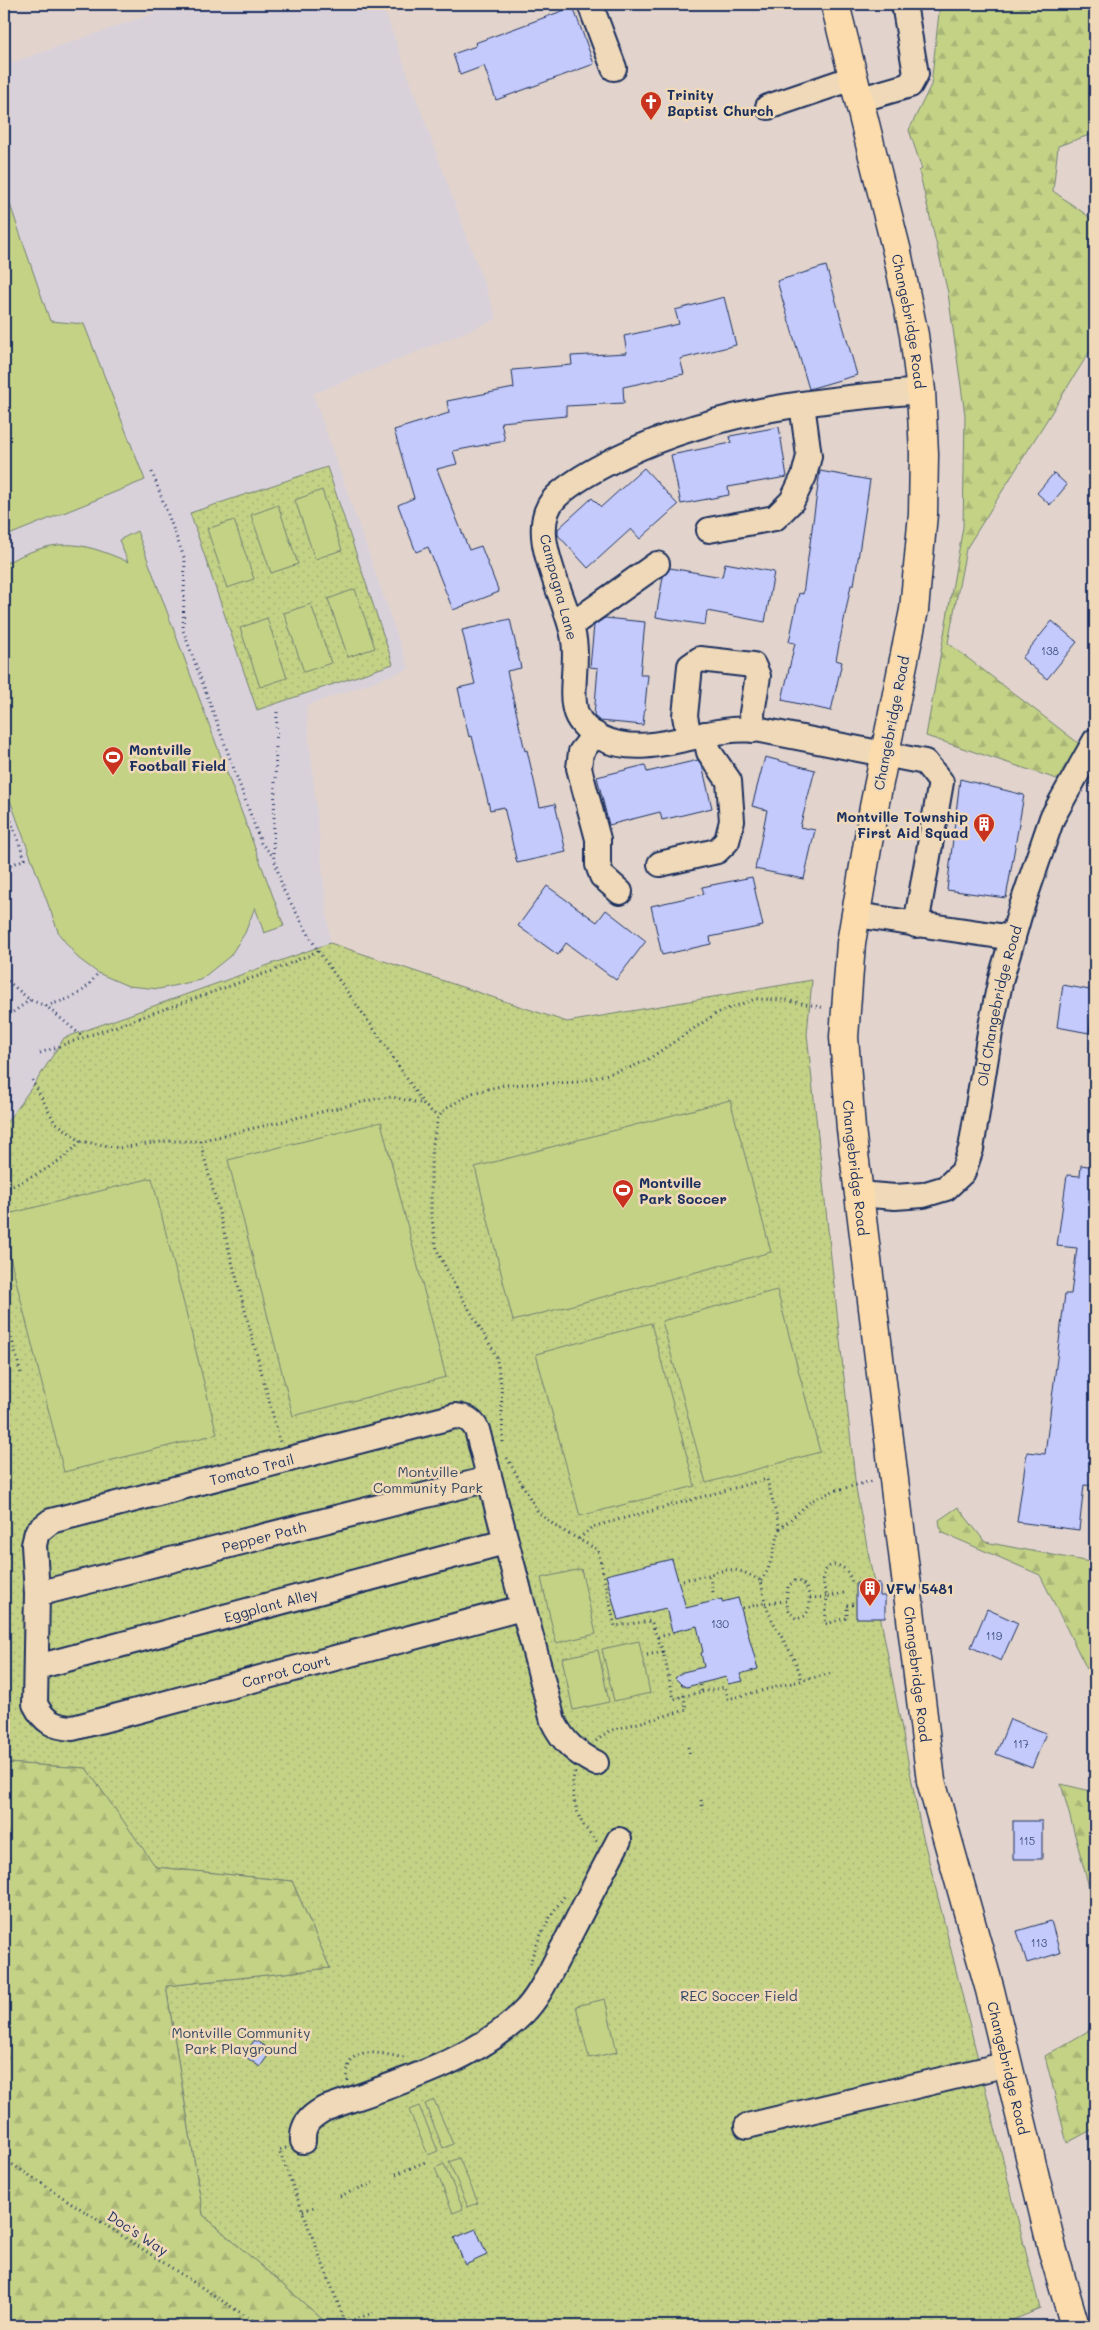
<svg xmlns="http://www.w3.org/2000/svg" width="1099" height="2330" font-family="Mali,sans-serif">
  <style>
    .built { fill: #d9d1da }
    .green { fill: url(#green-dots); stroke: #708072 }
    .forest { fill: url(#forest-firs); stroke: #708072 }
    .pitch { fill: #c4d286; stroke: #708072 }
    .building { fill: #c4cafc; stroke: #1b2f5e }
    .lines { fill: none; stroke-linecap: round; stroke-linejoin: round }
    .minor-casing { stroke: #1b2f5e; stroke-width: 28 }
    .major-casing { stroke: #1b2f5e; stroke-width: 31 }
    .path { stroke: #1b2f5e; stroke-width: 3; stroke-dasharray: 1 4; stroke-linecap: butt }
    .minor { stroke: #efd9b8; stroke-width: 24 }
    .major { stroke: #fcdcac; stroke-width: 28 }
    .labels { text-anchor: middle; dominant-baseline: central; stroke-width: 5; stroke-linejoin: round; paint-order: stroke }
    .number-label { font-size: 11px; fill: #455686 }
    .poi-label { font-size: 14px; font-weight: bold; fill: #1b2f5e; stroke: #efd9b8; text-anchor: start }
    .street-label { font-size: 14px; fill: #1b2f5e; stroke: #efd9b8 }
    .park-label { font-size: 14px; fill: #344764; stroke: #efd9b8 }
  </style>
  <defs>
    <pattern id="green-dots" width="8" height="8" patternUnits="userSpaceOnUse" patternTransform="scale(1.25)"><rect width="8" height="8" fill="#c4d286"/><path d="M2 2h.1M6 6h.1" fill="none" stroke="#a8b576" stroke-width="1.8" stroke-linecap="round"/></pattern>
    <pattern id="forest-firs" width="22" height="20" patternUnits="userSpaceOnUse" patternTransform="scale(1.25)"><rect width="22" height="20" fill="#c4d286"/><path d="M5 1l3.5 6h-7zM16 11l3.5 6h-7z" fill="#a8b576"/></pattern>
  </defs>
  <rect width="100%" height="100%" fill="#e2d4cc"/>
  <filter id="ink" filterUnits="userSpaceOnUse"><feTurbulence type="fractalNoise" baseFrequency=".02" numOctaves="2"/><feDisplacementMap in="SourceGraphic" scale="10" xChannelSelector="R" yChannelSelector="G"/><feConvolveMatrix kernelMatrix="1 2 1 2 8 2 1 2 1" color-interpolation-filters="sRGB"/></filter>
  <g filter="url(#ink)">
    <!-- built -->
    <path class="built" d="M182,4H382L497,319L313,394L409,669L306,706L330,943L64,1038L4,1133V65Z"/>
    <!-- green -->
    <g class="green">
      <path d="M327,467L393,664L257,710L190,513Z"/>
      <path d="M330,943L567,1022L812,980L807,1034L856,1489L921,1829L1040,2309L998,2326H330L203,2215L166,1986L330,1968L292,1881L155,1867L86,1768L4,1763V1126L37,1080L64,1038Z"/>
    </g>
    <!-- forest -->
    <g class="forest">
      <path d="M940,4H1095V133L1058,146L1053,191L1095,221V343L966,549L948,643L1086,749L1069,783L926,736L963,527L965,415L948,293L919,171L922,169L909,130L931,85Z"/>
      <path d="M958,1507L985,1542L1095,1563V1685L1040,1575L941,1532L939,1520Z"/>
      <path d="M4,1763L86,1768L156,1867L292,1881L330,1968L166,1986L203,2215L330,2326H4Z"/>
      <path d="M1061,1784L1095,1792V1791V1909Z"/>
      <path d="M1095,2027V2128L1067,2143L1045,2056Z"/>
    </g>
    <!-- pitch -->
    <g class="pitch">
      <path d="M4,187L50,321L84,324L145,480L4,537Z"/>
      <path d="M322,490L342,550L315,559L295,500Z"/>
      <path d="M278,505L298,564L271,573L251,515Z"/>
      <path d="M234,520L254,579L227,588L207,529Z"/>
      <path d="M137,531L284,926L264,933L255,907L245,933L230,956L200,980L159,989L128,986L98,973L78,958L59,934L4,784V564C54,538 77,539 128,562L119,540Z"/>
      <path d="M355,589L375,648L348,657L328,599Z"/>
      <path d="M311,604L331,663L304,672L284,613Z"/>
      <path d="M267,618L287,678L260,687L240,628Z"/>
      <path d="M730,1100L771,1252L513,1321L475,1167Z"/>
      <path d="M381,1122L446,1377L293,1416L228,1160Z"/>
      <path d="M152,1178L217,1434L64,1472L4,1233V1215Z"/>
      <path d="M777,1290L820,1452L706,1483L662,1321Z"/>
      <path d="M651,1323L695,1486L580,1516L536,1354Z"/>
      <path d="M581,1569L596,1634L556,1643L541,1578Z"/>
      <path d="M639,1641L650,1693L614,1701L602,1649Z"/>
      <path d="M598,1650L609,1702L573,1710L562,1658Z"/>
      <path d="M605,1999L617,2052L589,2058L576,2006Z"/>
      <path d="M434,2100L453,2144L443,2148L425,2104Z"/>
      <path d="M419,2106L438,2151L428,2155L409,2110Z"/>
      <path d="M459,2158L478,2203L468,2207L449,2162Z"/>
      <path d="M444,2164L463,2209L453,2213L435,2168Z"/>
    </g>
    <!-- building -->
    <g class="building">
      <path d="M573,7L594,64L496,100L484,66L460,75L453,54L476,46L475,43Z"/>
      <path d="M826,266L857,375L809,389L777,281Z"/>
      <path d="M724,297L736,345L680,359L684,374L623,387L624,403L566,406V416L501,422L505,441L453,451L457,464L437,469L469,550L481,546L499,592L453,610L428,547L416,552L398,505L414,498L394,430L449,413L447,401L514,388L512,370L572,365L571,356L627,353L624,336L679,324L675,310Z"/>
      <path d="M779,427L787,477L728,487L729,495L681,504L671,455L731,443L730,436Z"/>
      <path d="M644,468L678,505L640,539L631,529L588,568L558,535V529L592,498L601,507Z"/>
      <path d="M820,471L870,480L854,585H851L836,660L842,662L831,711L782,700L795,643L789,642L799,593L803,594Z"/>
      <path d="M1054,473L1067,485L1050,505L1037,493Z"/>
      <path d="M725,563L774,572L765,622L707,611L705,625L656,617L663,577L670,568L722,577Z"/>
      <path d="M605,618L645,622L640,675H648L643,725L600,721L594,716L598,668L590,667L594,625Z"/>
      <path d="M510,619L521,668L507,671L525,751L527,750L540,807L555,804L566,852L517,863L504,807L490,810L472,736L469,737L458,688L475,684L462,630Z"/>
      <path d="M1052,621L1077,642L1047,679L1022,658Z"/>
      <path d="M765,757L815,770L800,827L815,830L804,879L755,869L767,810L752,806Z"/>
      <path d="M698,760L702,765L712,808L662,820L660,812L609,825L597,777L645,765L647,772Z"/>
      <path d="M960,779L1024,795L1006,898L947,890Z"/>
      <path d="M752,877L763,926L710,937L711,944L662,955L651,906L704,894L702,887Z"/>
      <path d="M547,886L597,922L606,910L646,941L616,980L566,943L558,955L518,926Z"/>
      <path d="M1063,985L1095,991L1089,1033L1057,1027Z"/>
      <path d="M1081,1165L1095,1167V1486L1084,1485L1079,1530L1017,1522L1027,1452L1045,1454L1065,1294H1071L1077,1248L1057,1246L1067,1175L1080,1176Z"/>
      <path d="M672,1559L686,1608L722,1599V1602L738,1598L758,1669L740,1674L743,1681L728,1684L726,1677L686,1687L682,1685L675,1678L683,1672L704,1667L701,1653L703,1652L697,1626L672,1632L666,1608L618,1620L606,1575Z"/>
      <path d="M856,1583H880V1596H885V1618H856Z"/>
      <path d="M987,1609L1018,1623L1001,1661L971,1647Z"/>
      <path d="M1010,1719L1046,1733L1032,1768L996,1754Z"/>
      <rect x="1013" y="1821" width="29" height="38"/>
      <path d="M1051,1921L1060,1953L1027,1963L1017,1931Z"/>
      <path d="M255,2040L271,2051L260,2067L243,2055Z"/>
      <path d="M476,2229L487,2255L465,2265L454,2238Z"/>
    </g>
    <g class="lines">
      <!-- minor casing -->
      <g class="minor-casing">
        <g id="minor">
          <path d="M590,4L614,68"/>
          <path d="M858,100L910,85L916,74L904,4"/>
          <path d="M768,107L853,78"/>
          <path d="M709,530L775,518L792,501L804,476L809,456L802,404"/>
          <path d="M571,625L657,564"/>
          <path d="M595,734L581,752L579,768L598,839V865L602,876L620,892"/>
          <path d="M689,737L685,716L690,666L700,659L753,665L758,676L752,713L753,730"/>
          <path d="M660,864L717,851L727,841L732,821L729,781L709,752L705,734"/>
          <path d="M856,915L1013,938"/>
          <path d="M916,925L941,782L925,762L756,729C748,730 740,729 732,730C690,734 642,758 601,738C591,733 580,724 576,713C569,692 578,663 574,640C569,600 521,529 557,496C571,483 587,474 604,465C701,412 813,400 921,391"/>
          <path id="s1" d="M859,1194L895,1197L923,1195L946,1188L963,1172L971,1149L991,1026L1001,978L1021,909L1052,818L1095,741"/>
          <path id="s2" d="M37,1594L489,1479"/>
          <path id="s3" d="M522,1608L73,1728C54,1727 44,1722 35,1704L37,1594L34,1545L37,1532L51,1521L455,1416C466,1417 472,1420 477,1430L553,1721C563,1742 576,1753 596,1763"/>
          <path id="s4" d="M37,1667L505,1542"/>
          <path d="M747,2126L1008,2064"/>
          <path d="M303,2141C302,2124 310,2117 324,2109C388,2086 475,2062 524,2012C541,1995 551,1969 563,1948C581,1912 600,1876 619,1840"/>
        </g>
      </g>
      <!-- major casing -->
      <g class="major-casing">
        <g id="major">
          <path id="s5" d="M835,4L897,252L914,335L921,391L924,454L923,514L914,610L874,807L851,943L844,1037L851,1129L931,1781L990,1990L1052,2248L1075,2326"/>
        </g>
      </g>
      <!-- path -->
      <g class="path">
        <path d="M152,472L185,560L183,630L261,843L272,855"/>
        <path d="M277,712L273,855L283,889L318,951L381,1039L424,1105L438,1117"/>
        <path d="M4,802L25,859L4,868"/>
        <path d="M4,978L30,1000L46,1006L83,1037"/>
        <path d="M46,1006C74,997 81,997 98,973"/>
        <path d="M9,1015L30,1000"/>
        <path d="M40,1053L275,970L318,951"/>
        <path d="M32,1080L54,1121L80,1141L119,1148L168,1141H200L375,1099L392,1097L424,1104"/>
        <path d="M200,1141L280,1442"/>
        <path d="M4,1190C29,1178 63,1164 80,1141"/>
        <path d="M4,1309L21,1374"/>
        <path d="M503,1442L501,1385L496,1355L453,1282L437,1250L431,1213V1154L438,1117L447,1108L472,1093L504,1085L579,1082L629,1068L647,1060L717,1013L755,999L786,1000L825,1008"/>
        <path d="M507,1458L538,1512L555,1526L598,1550L615,1626L651,1621L663,1652L674,1699L684,1696"/>
        <path d="M579,1539L592,1527L767,1479L780,1529"/>
        <path d="M683,1580L709,1575"/>
        <path d="M761,1581L768,1570L780,1529L811,1501L833,1491L872,1481"/>
        <path d="M713,1592L709,1575C731,1566 740,1569 761,1581L765,1603L786,1601C788,1609 790,1615 797,1619L805,1616C813,1604 811,1593 802,1582L795,1581L788,1586L786,1601"/>
        <path d="M844,1593L827,1597C812,1555 850,1558 852,1585"/>
        <path d="M810,1598L827,1597L825,1624L847,1618V1605H853"/>
        <path d="M743,1608L765,1603C775,1632 795,1652 802,1681"/>
        <path d="M658,1637L678,1632"/>
        <path d="M647,1655L663,1652"/>
        <path d="M702,1692L725,1687L728,1699L832,1673"/>
        <path d="M596,1741L609,1731L686,1710L684,1696L702,1692L700,1685"/>
        <path d="M688,1747L690,1755"/>
        <path d="M575,1772C569,1786 576,1814 584,1826C588,1832 593,1837 597,1842"/>
        <path d="M701,1800L703,1810"/>
        <path d="M530,1964C538,1937 549,1916 566,1894"/>
        <path d="M348,2081C343,2041 382,2054 405,2058"/>
        <path d="M286,2148L279,2150L344,2319"/>
        <path d="M4,2159L261,2326"/>
        <path d="M396,2174L425,2162"/>
        <path d="M340,2196L373,2183"/>
        <path d="M303,2211L317,2206"/>
        <path d="M335,2326L373,2313"/>
      </g>
      <!-- minor -->
      <use href="#minor" class="minor"/>
      <!-- major -->
      <use href="#major" class="major"/>
    </g>
  </g>
  <!-- icons -->
  <defs>
    <g id="church-pin" transform="scale(1.125)"><path d="M0 17L-7.5 6A9.5 9.5 0 1 1 7.5 6Z" fill="#c8321e" stroke="#efd9b8"/><path d="M-1.2-6h2.4v3.5h3.3v2.4h-3.3V6h-2.4V-.1h-3.3v-2.4h3.3Z" fill="#fff"/></g>
    <g id="stadium-pin" transform="scale(1.125)"><path d="M0 17L-7.5 6A9.5 9.5 0 1 1 7.5 6Z" fill="#c8321e" stroke="#efd9b8"/><path d="M0-5a6.5 5 0 1 0 0 10a6.5 5 0 1 0 0-10ZM-3.5-1.8h7v3.6h-7Z" fill="#fff"/></g>
    <g id="building-pin" transform="scale(1.125)"><path d="M0 17L-7.5 6A9.5 9.5 0 1 1 7.5 6Z" fill="#c8321e" stroke="#efd9b8"/><path d="M-4-6H4V6H1V3H-1V6H-4ZM-2.5-4.3h1.7v1.8h-1.7ZM.8-4.3h1.7v1.8H.8ZM-2.5-1h1.7V.8h-1.7ZM.8-1h1.7V.8H.8Z" fill="#fff"/></g>
  </defs>
  <g fill-rule="evenodd">
    <use href="#church-pin" x="651" y="102"/>
    <use href="#stadium-pin" x="113" y="757"/>
    <use href="#building-pin" x="984" y="824"/>
    <use href="#stadium-pin" x="623" y="1190"/>
    <use href="#building-pin" x="870" y="1588"/>
  </g>
  <g class="labels">
    <!-- number labels -->
    <g class="number-label">
      <text x="1050" y="650">138</text>
      <text x="720" y="1623">130</text>
      <text x="994" y="1635">119</text>
      <text x="1021" y="1743">117</text>
      <text x="1027" y="1840">115</text>
      <text x="1039" y="1942">113</text>
    </g>
    <!-- poi labels -->
    <g class="poi-label">
      <text x="667" y="94">Trinity<tspan x="667" dy="16">Baptist Church</tspan></text>
      <text x="129" y="749">Montville<tspan x="129" dy="16">Football Field</tspan></text>
      <text x="968" y="816" text-anchor="end">Montville Township<tspan x="968" dy="16">First Aid Squad</tspan></text>
      <text x="639" y="1182">Montville<tspan x="639" dy="16">Park Soccer</tspan></text>
      <text x="886" y="1588">VFW 5481</text>
    </g>
    <!-- street labels -->
    <g class="street-label">
      <text stroke="none"><textPath href="#s5" startOffset="326">Changebridge Road</textPath></text>
      <text transform="translate(559 587) rotate(75)">Campagna Lane</text>
      <text transform="translate(891 723) rotate(-79)">Changebridge Road</text>
      <text stroke="none"><textPath href="#s1" startOffset="282">Old Changebridge Road</textPath></text>
      <text stroke="none"><textPath href="#s5" startOffset="1181">Changebridge Road</textPath></text>
      <text stroke="none"><textPath href="#s3" startOffset="910">Tomato Trail</textPath></text>
      <text stroke="none"><textPath href="#s2" startOffset="234">Pepper Path</textPath></text>
      <text stroke="none"><textPath href="#s4" startOffset="242">Eggplant Alley</textPath></text>
      <text transform="translate(286 1671) rotate(-15)">Carrot Court</text>
      <text stroke="none"><textPath href="#s5" startOffset="1691">Changebridge Road</textPath></text>
      <text stroke="none"><textPath href="#s5" startOffset="2096">Changebridge Road</textPath></text>
      <text transform="translate(138 2233) rotate(33)">Doc's Way</text>
    </g>
    <!-- park labels -->
    <g class="park-label">
      <text x="428" y="1471">Montville<tspan x="428" dy="16">Community Park</tspan></text>
      <text x="739" y="1995">REC Soccer Field</text>
      <text x="241" y="2032">Montville Community<tspan x="241" dy="16">Park Playground</tspan></text>
    </g>
  </g>
  <!-- margin -->
  <rect width="1099" height="2330" fill="none" stroke="#efd9b8" stroke-width="20"/>
  <rect x="10" y="10" width="1079" height="2310" fill="none" stroke="#1b2f5e" stroke-width="2" filter="url(#ink)"/>
</svg>
